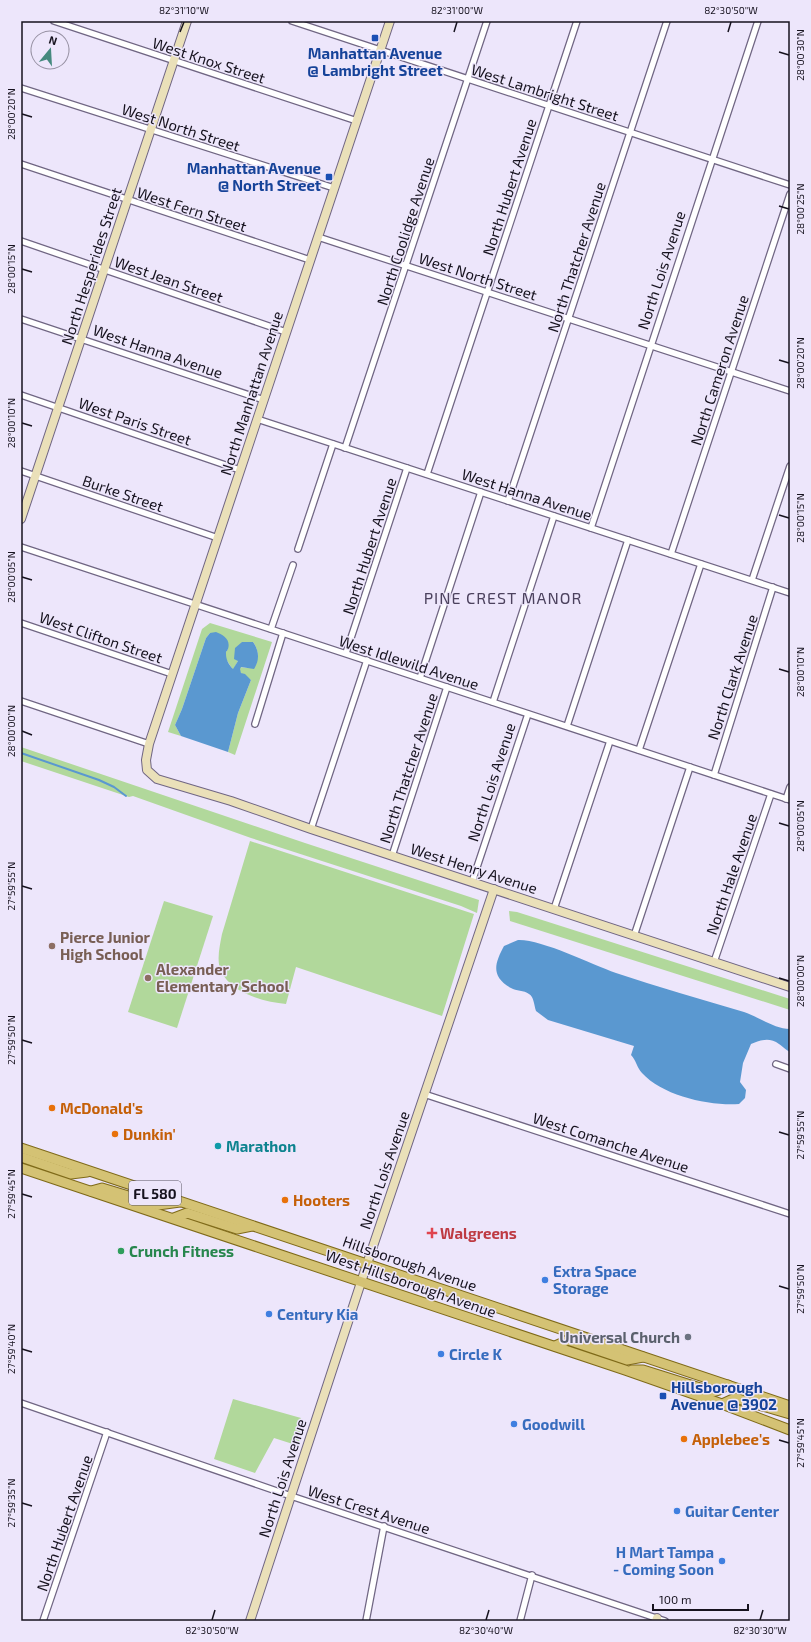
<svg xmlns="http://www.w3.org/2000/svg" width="811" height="1642" font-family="'Exo 2',sans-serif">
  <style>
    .green { fill: #b1d89b }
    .water { fill: #5a98d0 }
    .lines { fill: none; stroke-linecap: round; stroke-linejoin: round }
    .stream { stroke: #5a98d0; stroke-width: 2 }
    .street-casing { stroke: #706683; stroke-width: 8 }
    .secondary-casing { stroke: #706683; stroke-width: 10 }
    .primary-casing { stroke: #7f6a19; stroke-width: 11 }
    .street { stroke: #fff; stroke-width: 5.5 }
    .secondary { stroke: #eae0b9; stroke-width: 8 }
    .primary { stroke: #d4c274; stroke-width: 9 }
    .ticks { fill: none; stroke: #16121e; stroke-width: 1.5 }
    .transit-dot { fill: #1a4fb4; stroke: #ede6fb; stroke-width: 1.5 }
    .education-dot { fill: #8d6e63; stroke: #ede6fb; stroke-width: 1.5 }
    .food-dot { fill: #e8710a; stroke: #ede6fb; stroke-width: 1.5 }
    .culture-dot { fill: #0f9aa8; stroke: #ede6fb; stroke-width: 1.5 }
    .health-dot { fill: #e0444e; stroke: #ede6fb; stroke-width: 1.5 }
    .leisure-dot { fill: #2e9e5b; stroke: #ede6fb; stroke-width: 1.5 }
    .shop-dot { fill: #3f7fe0; stroke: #ede6fb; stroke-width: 1.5 }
    .worship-dot { fill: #6b7280; stroke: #ede6fb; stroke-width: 1.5 }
    .labels { text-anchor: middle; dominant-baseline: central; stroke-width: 3; stroke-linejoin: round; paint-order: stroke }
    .shield { fill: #ede6fb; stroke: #565260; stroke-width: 1 }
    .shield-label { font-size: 14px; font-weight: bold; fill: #16121e }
    .transit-label { font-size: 15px; font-weight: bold; fill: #164399; stroke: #ede6fb }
    .street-label { font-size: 15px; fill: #16121e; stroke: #ede6fb }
    .education-label { font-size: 15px; font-weight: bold; fill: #785e54; stroke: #ede6fb; text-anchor: start }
    .food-label { font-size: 15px; font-weight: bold; fill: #c56008; stroke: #ede6fb; text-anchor: start }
    .culture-label { font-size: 15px; font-weight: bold; fill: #0d838f; stroke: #ede6fb; text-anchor: start }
    .health-label { font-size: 15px; font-weight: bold; fill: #be3a42; stroke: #ede6fb; text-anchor: start }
    .leisure-label { font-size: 15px; font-weight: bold; fill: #27864d; stroke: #ede6fb; text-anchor: start }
    .shop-label { font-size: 15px; font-weight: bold; fill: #366cbe; stroke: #ede6fb; text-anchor: start }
    .worship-label { font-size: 15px; font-weight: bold; fill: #5b616d; stroke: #ede6fb; text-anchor: end }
    .neighbourhood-label { font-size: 16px; letter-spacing: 1px; fill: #4c425e; stroke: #ede6fb }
    .neatline { fill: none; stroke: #16121e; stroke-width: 1.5 }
    .ticks-label { font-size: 10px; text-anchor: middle; fill: #16121e }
  </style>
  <rect width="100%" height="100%" fill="#ede6fb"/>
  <!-- green -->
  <g class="green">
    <path d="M210,623L272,642L235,755L228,752L238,713L251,680C246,677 238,674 240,667L247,668L256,665C258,656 259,650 253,642H242L238,661L233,670L226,659L225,653L228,649L210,633L206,638L182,709L175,725L181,736L168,732L202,629Z"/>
    <path d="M21,747L305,843L479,900L477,913L461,906L251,838L133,796L129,797L21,761Z"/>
    <path d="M250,841L474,914L442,1016L296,967L286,1004C264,1002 231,993 221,971C216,960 220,945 222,934Z"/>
    <path d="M164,901L213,916L177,1028L128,1012Z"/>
    <path d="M509,911L517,912L790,999V1010L510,921Z"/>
    <path d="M233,1399L301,1418L299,1446L274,1438L255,1473L214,1459Z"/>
  </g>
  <!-- water -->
  <g class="water">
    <path d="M216,632C223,635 231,639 228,649C226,653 226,650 226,654C226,660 229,665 233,669L238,661L234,659L235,648L242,642H253C259,650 260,660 254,669L241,667L240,669L241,673L245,674L251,680L238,713L228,752L181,736L175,725L182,709L206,638L210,633Z"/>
    <path d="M518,940C541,939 591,964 616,973C658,987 701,999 744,1012C759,1017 774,1029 790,1029V1052C785,1049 783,1047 779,1044C770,1037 760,1040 751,1044L743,1063L740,1082L746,1090L745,1098L739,1104C709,1106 663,1096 642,1073C637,1068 636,1060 631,1055L634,1046L548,1020L536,1011C534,1005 534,997 529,994C524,990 516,991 511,988C490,976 495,963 504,946Z"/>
  </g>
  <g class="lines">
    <!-- stream -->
    <path class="stream" d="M21,753L99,780L114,787L126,796"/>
    <!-- street casing -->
    <g class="street-casing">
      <g id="street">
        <path d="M54,21L357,121"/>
        <path d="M292,21L790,185"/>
        <path d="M21,88L334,188"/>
        <path d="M21,164L310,260"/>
        <path d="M318,237L790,391"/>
        <path d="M21,241L286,332"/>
        <path d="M21,319L264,400"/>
        <path d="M21,395L240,470"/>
        <path d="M257,419L790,593"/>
        <path d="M345,448L487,21"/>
        <path d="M21,471L218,538"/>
        <path d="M427,474L577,21"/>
        <path d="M508,501L667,21"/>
        <path d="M591,528L758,21"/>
        <path d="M21,547L790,800"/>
        <path d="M298,549L333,444"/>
        <path d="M671,554L790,194"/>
        <path d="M752,580L790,466"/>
        <path d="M21,623L172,674"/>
        <path d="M271,629L293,565"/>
        <path d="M346,653L407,468"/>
        <path d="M420,678L481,492"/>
        <path d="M21,701L149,744"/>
        <path d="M493,702L554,516"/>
        <path d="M255,724L283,633"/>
        <path d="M567,726L628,540"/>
        <path d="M639,750L701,564"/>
        <path d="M714,775L773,587"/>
        <path d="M786,799L790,787"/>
        <path d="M311,829L367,660"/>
        <path d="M392,856L447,687"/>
        <path d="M472,882L528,714"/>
        <path d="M554,909L610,741"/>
        <path d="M634,936L690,767"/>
        <path d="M714,962L771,794"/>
        <path d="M776,1064L790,1069"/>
        <path d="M424,1094L790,1214"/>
        <path d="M21,1403L291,1496L665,1621"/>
        <path d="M43,1621L107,1432"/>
        <path d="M366,1621L384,1526"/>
        <path d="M520,1621L532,1575"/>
      </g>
    </g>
    <!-- secondary casing -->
    <g class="secondary-casing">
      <g id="secondary">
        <path d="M390,21L149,744L146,760L147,770L157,779L231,801L311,829L790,987"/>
        <path d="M21,519L187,21"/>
        <path d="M250,1621L367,1264L494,889"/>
        <path d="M656,1621L657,1618"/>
      </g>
    </g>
    <!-- primary casing -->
    <g class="primary-casing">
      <g id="primary">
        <path d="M21,1148L790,1406"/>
        <path d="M21,1157L71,1174L87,1172"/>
        <path d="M21,1168L625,1370L722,1404L790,1430"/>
        <path d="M91,1191L102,1188L158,1205L180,1202"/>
        <path d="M174,1218L187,1213L237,1229L252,1226"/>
        <path d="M555,1346L568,1340L627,1360L643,1357"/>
        <path d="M632,1370H643L713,1392L719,1390L728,1385"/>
        <path d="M722,1404L735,1398L790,1414"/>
      </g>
    </g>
    <!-- street -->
    <use href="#street" class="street"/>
    <!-- secondary -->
    <use href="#secondary" class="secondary"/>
    <!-- primary -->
    <use href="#primary" class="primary"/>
  </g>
  <!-- ticks -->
  <path class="ticks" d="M180,32L184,22M454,32L457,22M728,32L731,22M779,52L789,55M22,114L32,117M779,206L789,209M22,269L32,272M779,360L789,363M22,423L32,426M779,515L789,518M22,577L32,580M779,669L789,672M22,731L32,735M779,823L789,826M22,886L32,889M779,978L789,981M22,1040L32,1043M779,1132L789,1135M22,1194L32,1197M779,1286L789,1289M22,1349L32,1352M779,1440L789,1443M22,1503L32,1506M212,1620L215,1610M486,1620L489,1610M760,1620L763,1610"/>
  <!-- markers -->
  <g class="transit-dot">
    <rect x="371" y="34" width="8" height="8" rx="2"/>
    <rect x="325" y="173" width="8" height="8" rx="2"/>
    <rect x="659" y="1392" width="8" height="8" rx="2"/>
  </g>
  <g class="education-dot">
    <circle cx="52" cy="946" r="4"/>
    <circle cx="148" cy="978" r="4"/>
  </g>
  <g class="food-dot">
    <circle cx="52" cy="1108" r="4"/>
    <circle cx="115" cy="1134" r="4"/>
    <circle cx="285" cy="1200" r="4"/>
    <circle cx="684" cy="1439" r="4"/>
  </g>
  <circle class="culture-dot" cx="218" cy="1146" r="4"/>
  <path class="health-dot" d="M430 1227h4v4h4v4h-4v4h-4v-4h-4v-4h4z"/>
  <circle class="leisure-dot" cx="121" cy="1251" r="4"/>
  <g class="shop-dot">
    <circle cx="545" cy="1280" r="4"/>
    <circle cx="269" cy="1314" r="4"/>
    <circle cx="441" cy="1354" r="4"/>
    <circle cx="514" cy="1424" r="4"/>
    <circle cx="677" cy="1511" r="4"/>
    <circle cx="722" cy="1561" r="4"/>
  </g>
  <circle class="worship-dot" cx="688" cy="1337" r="4"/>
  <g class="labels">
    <!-- shield labels -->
    <rect class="shield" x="129" y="1181" width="52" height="24" rx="3"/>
    <g class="shield-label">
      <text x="155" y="1193">FL 580</text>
    </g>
    <!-- transit labels -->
    <g class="transit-label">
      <text x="375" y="53">Manhattan Avenue<tspan x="375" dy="17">@ Lambright Street</tspan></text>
      <text x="321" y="168" text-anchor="end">Manhattan Avenue<tspan x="321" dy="17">@ North Street</tspan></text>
      <text x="671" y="1387" text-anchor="start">Hillsborough<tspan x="671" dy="17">Avenue @ 3902</tspan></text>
    </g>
    <!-- street labels -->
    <g class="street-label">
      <text transform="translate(209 60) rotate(18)">West Knox Street</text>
      <text transform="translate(545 92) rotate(18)">West Lambright Street</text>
      <text transform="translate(181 127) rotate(18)">West North Street</text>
      <text transform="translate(509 187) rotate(-72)">North Hubert Avenue</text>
      <text transform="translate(192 209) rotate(18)">West Fern Street</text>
      <text transform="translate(405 231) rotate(-72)">North Coolidge Avenue</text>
      <text transform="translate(576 257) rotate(-72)">North Thatcher Avenue</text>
      <text transform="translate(91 266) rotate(-72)">North Hesperides Street</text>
      <text transform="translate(661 270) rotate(-72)">North Lois Avenue</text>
      <text transform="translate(478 276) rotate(18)">West North Street</text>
      <text transform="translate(169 279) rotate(19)">West Jean Street</text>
      <text transform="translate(158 351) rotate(19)">West Hanna Avenue</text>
      <text transform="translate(719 370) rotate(-72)">North Cameron Avenue</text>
      <text transform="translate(251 393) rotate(-72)">North Manhattan Avenue</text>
      <text transform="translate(135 421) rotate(19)">West Paris Street</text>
      <text transform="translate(123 493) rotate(19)">Burke Street</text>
      <text transform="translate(527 494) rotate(18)">West Hanna Avenue</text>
      <text transform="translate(369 546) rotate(-72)">North Hubert Avenue</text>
      <text transform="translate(101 637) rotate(19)">West Clifton Street</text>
      <text transform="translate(409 662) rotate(18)">West Idlewild Avenue</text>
      <text transform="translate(732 677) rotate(-72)">North Clark Avenue</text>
      <text transform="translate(408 768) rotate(-72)">North Thatcher Avenue</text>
      <text transform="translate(491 782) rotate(-72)">North Lois Avenue</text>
      <text transform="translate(474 868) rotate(18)">West Henry Avenue</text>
      <text transform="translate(731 874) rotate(-71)">North Hale Avenue</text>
      <text transform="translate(611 1142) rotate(18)">West Comanche Avenue</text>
      <text transform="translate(384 1170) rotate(-71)">North Lois Avenue</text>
      <text transform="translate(410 1263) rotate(19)">Hillsborough Avenue</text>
      <text transform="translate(411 1283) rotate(19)">West Hillsborough Avenue</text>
      <text transform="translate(282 1478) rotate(-72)">North Lois Avenue</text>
      <text transform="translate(369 1509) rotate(18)">West Crest Avenue</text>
      <text transform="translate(64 1523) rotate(-71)">North Hubert Avenue</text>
    </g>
    <!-- education labels -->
    <g class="education-label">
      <text x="60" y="937">Pierce Junior<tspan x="60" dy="17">High School</tspan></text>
      <text x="156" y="969">Alexander<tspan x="156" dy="17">Elementary School</tspan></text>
    </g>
    <!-- food labels -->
    <g class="food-label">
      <text x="60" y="1108">McDonald's</text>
      <text x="123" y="1134">Dunkin'</text>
      <text x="293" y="1200">Hooters</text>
      <text x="692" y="1439">Applebee's</text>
    </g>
    <!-- culture labels -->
    <g class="culture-label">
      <text x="226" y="1146">Marathon</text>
    </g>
    <!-- health labels -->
    <g class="health-label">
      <text x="440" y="1233">Walgreens</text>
    </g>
    <!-- leisure labels -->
    <g class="leisure-label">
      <text x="129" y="1251">Crunch Fitness</text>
    </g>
    <!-- shop labels -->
    <g class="shop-label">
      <text x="553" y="1271">Extra Space<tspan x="553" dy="17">Storage</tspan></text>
      <text x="277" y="1314">Century Kia</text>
      <text x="449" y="1354">Circle K</text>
      <text x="522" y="1424">Goodwill</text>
      <text x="685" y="1511">Guitar Center</text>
      <text x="714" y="1552" text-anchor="end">H Mart Tampa<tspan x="714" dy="17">- Coming Soon</tspan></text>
    </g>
    <!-- worship labels -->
    <g class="worship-label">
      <text x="680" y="1337">Universal Church</text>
    </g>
    <!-- neighbourhood labels -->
    <g class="neighbourhood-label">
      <text x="503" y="597">PINE CREST MANOR</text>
    </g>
  </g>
  <!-- border -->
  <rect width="811" height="1642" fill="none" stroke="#ede6fb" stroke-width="44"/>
  <!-- north arrow -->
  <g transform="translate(50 50) rotate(18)"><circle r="19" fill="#ede6fb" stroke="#9791a3"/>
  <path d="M0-3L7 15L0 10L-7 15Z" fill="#45897e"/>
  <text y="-6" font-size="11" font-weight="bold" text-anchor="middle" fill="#16121e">N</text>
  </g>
  <!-- scale -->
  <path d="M653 1604v6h95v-6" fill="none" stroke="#16121e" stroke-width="2"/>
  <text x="659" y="1604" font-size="12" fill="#16121e" stroke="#ede6fb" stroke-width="3" paint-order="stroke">100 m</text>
  <rect x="22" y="22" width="767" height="1598" class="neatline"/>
  <g class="ticks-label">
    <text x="184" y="14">82°31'10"W</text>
    <text x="457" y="14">82°31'00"W</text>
    <text x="731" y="14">82°30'50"W</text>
    <text transform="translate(800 55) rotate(-90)" y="4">28°00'30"N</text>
    <text transform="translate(11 114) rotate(-90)" y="4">28°00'20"N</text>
    <text transform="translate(800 209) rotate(-90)" y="4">28°00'25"N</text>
    <text transform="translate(11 269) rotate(-90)" y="4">28°00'15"N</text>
    <text transform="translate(800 363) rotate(-90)" y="4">28°00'20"N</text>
    <text transform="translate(11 423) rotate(-90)" y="4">28°00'10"N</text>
    <text transform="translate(800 518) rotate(-90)" y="4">28°00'15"N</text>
    <text transform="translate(11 577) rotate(-90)" y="4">28°00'05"N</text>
    <text transform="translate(800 672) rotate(-90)" y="4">28°00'10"N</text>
    <text transform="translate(11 731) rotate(-90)" y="4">28°00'00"N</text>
    <text transform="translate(800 826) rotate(-90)" y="4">28°00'05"N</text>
    <text transform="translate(11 886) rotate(-90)" y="4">27°59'55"N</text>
    <text transform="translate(800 981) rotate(-90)" y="4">28°00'00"N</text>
    <text transform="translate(11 1040) rotate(-90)" y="4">27°59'50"N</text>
    <text transform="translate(800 1135) rotate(-90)" y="4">27°59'55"N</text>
    <text transform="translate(11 1194) rotate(-90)" y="4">27°59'45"N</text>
    <text transform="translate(800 1289) rotate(-90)" y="4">27°59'50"N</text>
    <text transform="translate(11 1349) rotate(-90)" y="4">27°59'40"N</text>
    <text transform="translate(800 1443) rotate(-90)" y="4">27°59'45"N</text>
    <text transform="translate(11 1503) rotate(-90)" y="4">27°59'35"N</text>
    <text x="212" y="1634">82°30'50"W</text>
    <text x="486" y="1634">82°30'40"W</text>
    <text x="760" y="1634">82°30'30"W</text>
  </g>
</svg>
